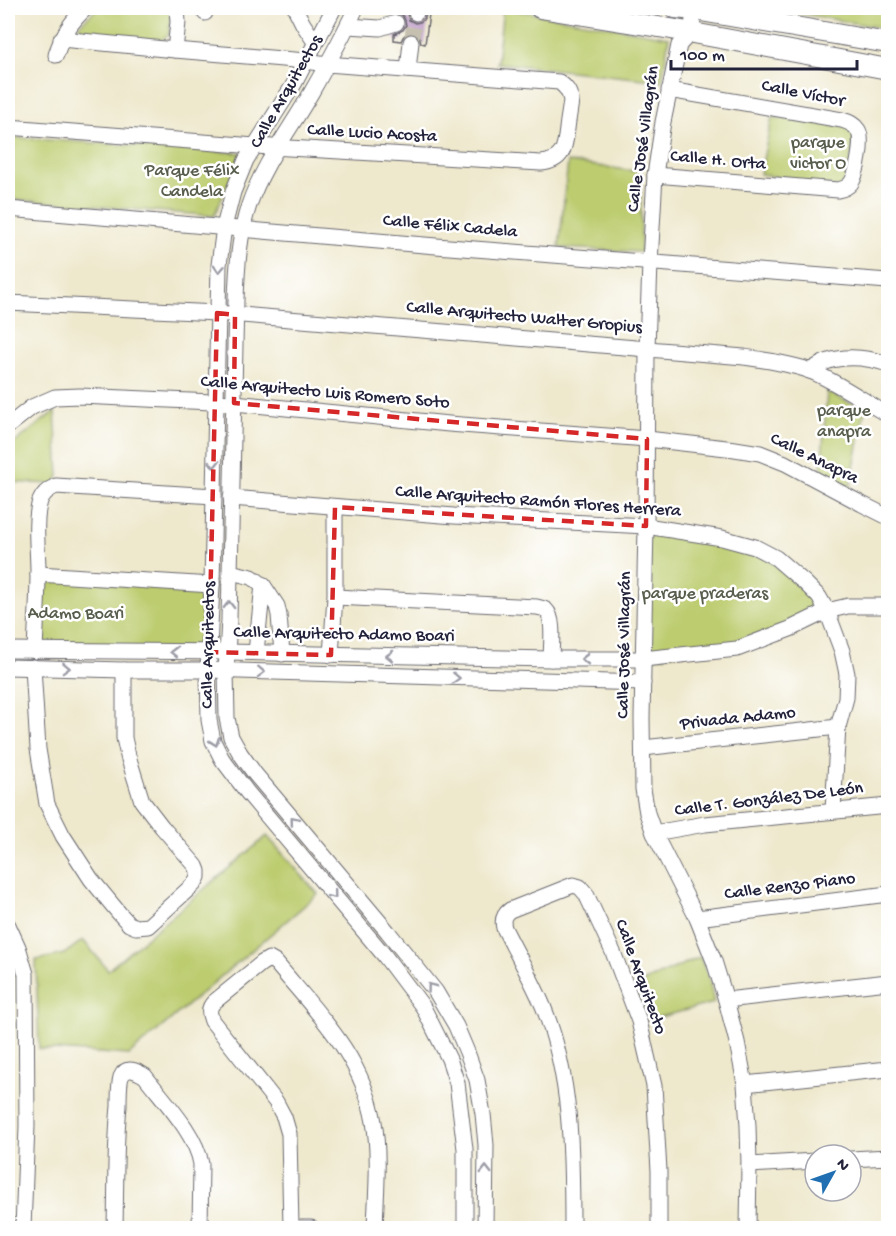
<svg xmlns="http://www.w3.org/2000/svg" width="896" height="1236" font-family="'Gochi Hand',sans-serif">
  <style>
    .green { fill: #bccc6e; stroke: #6f7754; stroke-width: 1.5 }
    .building { fill: #bf9ec7 }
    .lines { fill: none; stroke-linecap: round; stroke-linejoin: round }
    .minor-tunnel { stroke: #c5c0af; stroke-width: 15; stroke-dasharray: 15 8; stroke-linecap: butt }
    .minor-casing { stroke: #69676e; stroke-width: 17 }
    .major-casing { stroke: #69676e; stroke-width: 22 }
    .minor { stroke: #fff; stroke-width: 15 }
    .major { stroke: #fff; stroke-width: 20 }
    .oneway { stroke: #9c9ca7 }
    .marked { fill: none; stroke: #d62828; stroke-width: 4.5; stroke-dasharray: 12 8; stroke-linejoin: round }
    .labels { text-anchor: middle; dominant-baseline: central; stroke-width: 5; stroke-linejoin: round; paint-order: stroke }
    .street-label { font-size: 18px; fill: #22223b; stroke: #fff }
    .park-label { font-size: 18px; fill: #585e4d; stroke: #fff }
  </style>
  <rect width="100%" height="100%" fill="#fff"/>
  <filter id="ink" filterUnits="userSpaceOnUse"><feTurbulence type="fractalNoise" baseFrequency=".0167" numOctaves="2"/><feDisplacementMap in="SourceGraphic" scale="12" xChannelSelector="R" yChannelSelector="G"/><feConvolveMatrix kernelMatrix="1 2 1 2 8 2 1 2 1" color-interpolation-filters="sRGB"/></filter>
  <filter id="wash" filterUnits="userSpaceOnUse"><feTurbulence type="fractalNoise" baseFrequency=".008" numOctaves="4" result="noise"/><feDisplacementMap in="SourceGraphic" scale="24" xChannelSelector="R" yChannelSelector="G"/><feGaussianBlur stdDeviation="1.35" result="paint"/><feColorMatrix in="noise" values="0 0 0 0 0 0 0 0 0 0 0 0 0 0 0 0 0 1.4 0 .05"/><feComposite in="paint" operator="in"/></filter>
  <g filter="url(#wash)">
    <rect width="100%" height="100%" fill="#eee8cc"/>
    <!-- green -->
    <g class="green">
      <path d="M98,8H168L171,12L169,34L159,42L81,37L79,25Z"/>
      <path d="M503,8L669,37L662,81L497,63Z"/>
      <path d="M769,8H888V29Z"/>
      <path d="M772,117L857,129L844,189L760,174Z"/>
      <path d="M8,137L242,153L214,216L8,199Z"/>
      <path d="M568,162L641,172V252L559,248Z"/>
      <path d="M827,392L865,410L850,488L821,472Z"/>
      <path d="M55,411L59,476L55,484L8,482V448Z"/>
      <path d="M646,526L755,547L827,611L764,640L643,659Z"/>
      <path d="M38,574L212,585L209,652L35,651Z"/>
      <path d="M267,836L318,894L129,1055L39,1049L36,960L64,954L83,940L108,970Z"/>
      <path d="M700,957L709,979L714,1003L648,1020L636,985Z"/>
    </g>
    <g id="blocks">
      <!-- building -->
      <path class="building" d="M397,10L406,11L409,20L415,23L420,22L424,19L426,14H429L425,44L421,43L420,38L413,32L407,33L403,37L401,41L394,40V34L403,30L406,25L405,20L402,15L397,13Z"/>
    </g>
  </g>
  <g filter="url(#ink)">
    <use href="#blocks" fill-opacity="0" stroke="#69676e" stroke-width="1.5"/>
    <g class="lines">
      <!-- minor-tunnel -->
      <path class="minor-tunnel" d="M411,42L416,13"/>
      <!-- minor casing -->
      <g class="minor-casing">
        <g id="minor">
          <path d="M295,8L303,24L315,42"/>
          <path d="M334,8L294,84L246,160L233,192L224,227L219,265L212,585L208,670L209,720L213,741L222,759L247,792L384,955L423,1007L449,1059L457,1083L465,1149V1228"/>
          <path d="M356,8C343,36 327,65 311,93C290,130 263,164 249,205C239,235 237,268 236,300L229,620L226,671L227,718L231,737L240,753L255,774L388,932L436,992L456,1026L467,1052L477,1080L483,1114L486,1145L485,1228"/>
          <path d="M695,8L691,32L679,45L663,122L655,175L650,263L647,348L646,526L642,718L643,789L647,813L654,833L697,918L714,961L726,1000L737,1042L745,1084L748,1126L749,1165L748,1228"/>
          <path d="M205,13L206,8"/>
          <path d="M416,13L417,8"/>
          <path d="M348,26L380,28L396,23"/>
          <path d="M175,50L178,22L177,8"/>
          <path d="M56,55C62,35 71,21 86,8"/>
          <path d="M408,70L411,42"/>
          <path d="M8,127L255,146L541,163C563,161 565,148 567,129C568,119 570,110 571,100C569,91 566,87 559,82L327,64L306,61L175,50L61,39"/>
          <path d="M655,175L838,190C843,189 847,188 851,183C857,175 864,139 858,130C854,124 849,122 842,120L669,90"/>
          <path d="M8,209L436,246L888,281"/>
          <path d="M8,303L217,313L744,357C765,360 787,363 808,370C836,381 862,400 888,415"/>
          <path d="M809,371C815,368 821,364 826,362C846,355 869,358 888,364"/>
          <path d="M8,426L32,407L55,397L80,396L234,403L449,424L647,439L735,449L760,453L785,463L862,504L888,517"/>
          <path d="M231,498L454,516L646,526L722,538L755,547L776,558L805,583L819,597L827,611L842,651L847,674L846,698L838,727L833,811"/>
          <path d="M230,572L252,577L263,585L277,606L279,615L282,654"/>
          <path d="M38,574L212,585"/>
          <path d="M335,597L537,607C540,608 543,608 546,610C555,618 551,648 551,659"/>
          <path d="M8,650L227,652L551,659H643L737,649L790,629L827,611L848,606H888"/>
          <path d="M35,651C36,624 38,598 38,571C38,551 34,520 40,501C43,493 49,489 56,486L214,496"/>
          <path d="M256,652L263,585"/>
          <path d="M331,655L335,597V507"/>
          <path d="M8,667L124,670H208L643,683"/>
          <path d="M33,667L38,749L47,804L63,836L91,879L119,913L129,924L136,927L148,926L194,884L198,877V871L196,866L162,827L142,801L128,756L124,738V670"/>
          <path d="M643,748L838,727"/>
          <path d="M654,833L705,824L888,806"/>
          <path d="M697,918L888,894"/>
          <path d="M8,925L18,947L26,974L27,1126L23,1228"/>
          <path d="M726,1000L888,982"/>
          <path d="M745,1084L888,1069"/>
          <path d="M851,1159L888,1157"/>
          <path d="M749,1165L815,1161"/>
          <path d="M115,1228C116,1188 115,1146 119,1106C119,1098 119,1084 121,1077C126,1065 137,1071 145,1076C163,1100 196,1133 201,1164L200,1228"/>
          <path d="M291,1228L289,1134L284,1117L276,1102L212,1021C209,1013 208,1008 214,1002L262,963L269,959L276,963C317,1013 362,1055 374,1122C380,1155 376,1195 375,1228"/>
          <path d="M291,1228H311"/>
          <path d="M572,1228C572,1155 572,1076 543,1006C532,980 517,954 504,928C502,920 503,915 510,910L573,885L580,887L586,894L613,952L639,1021L654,1086L659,1171V1228"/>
        </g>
      </g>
      <!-- major casing -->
      <g class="major-casing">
        <g id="major">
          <path d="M540,8L671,29L888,69"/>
          <path d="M675,8L695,10L888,43"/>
        </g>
      </g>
      <!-- minor -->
      <use href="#minor" class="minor"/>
      <!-- major -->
      <use href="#major" class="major"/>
    </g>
    <!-- one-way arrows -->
    <defs><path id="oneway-chevron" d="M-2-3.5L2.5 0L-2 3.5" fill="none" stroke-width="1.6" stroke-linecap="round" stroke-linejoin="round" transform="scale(1.5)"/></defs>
    <g class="oneway">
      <use href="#oneway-chevron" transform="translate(219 269) rotate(93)"/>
      <use href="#oneway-chevron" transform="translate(214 464) rotate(91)"/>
      <use href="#oneway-chevron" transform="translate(229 605) rotate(-89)"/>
      <use href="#oneway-chevron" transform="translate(174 652) rotate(-179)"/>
      <use href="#oneway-chevron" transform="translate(390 656) rotate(-179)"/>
      <use href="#oneway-chevron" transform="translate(585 659) rotate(-180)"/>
      <use href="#oneway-chevron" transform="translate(66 668) rotate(2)"/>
      <use href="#oneway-chevron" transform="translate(261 672) rotate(2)"/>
      <use href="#oneway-chevron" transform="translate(456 678) rotate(2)"/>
      <use href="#oneway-chevron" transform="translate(215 742) rotate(71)"/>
      <use href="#oneway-chevron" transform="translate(294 820) rotate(-130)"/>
      <use href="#oneway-chevron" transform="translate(333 895) rotate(50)"/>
      <use href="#oneway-chevron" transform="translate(431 987) rotate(-127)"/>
      <use href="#oneway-chevron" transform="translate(486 1170) rotate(-90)"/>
    </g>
  </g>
  <!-- marked area -->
  <path class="marked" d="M217,313L235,315L234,403L647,439L646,526L335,507L331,655L209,652Z"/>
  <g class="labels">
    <!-- street labels -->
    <g class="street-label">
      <text transform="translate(287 92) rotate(-60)">Calle Arquitectos</text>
      <text transform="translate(803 94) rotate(11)">Calle Víctor</text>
      <text transform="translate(372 134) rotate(3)">Calle Lucio Acosta</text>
      <text transform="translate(644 139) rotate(-82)">Calle José Villagrán</text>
      <text transform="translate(718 161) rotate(5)">Calle H. Orta</text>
      <text transform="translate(450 227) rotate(5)">Calle Félix Cadela</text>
      <text transform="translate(524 318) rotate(5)">Calle Arquitecto Walter Gropius</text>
      <text transform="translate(325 393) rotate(5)">Calle Arquitecto Luis Romero Soto</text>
      <text transform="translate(814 459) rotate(26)">Calle Anapra</text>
      <text transform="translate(538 502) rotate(4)">Calle Arquitecto Ramón Flores Herrera</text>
      <text transform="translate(344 635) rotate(1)">Calle Arquitecto Adamo Boari</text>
      <text transform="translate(209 645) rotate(-89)">Calle Arquitectos</text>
      <text transform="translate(625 645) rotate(-89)">Calle José Villagrán</text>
      <text transform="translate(738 719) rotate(-6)">Privada Adamo</text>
      <text transform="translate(769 800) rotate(-7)">Calle T. González De León</text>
      <text transform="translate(790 887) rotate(-7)">Calle Renzo Piano</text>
      <text transform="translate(640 977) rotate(70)">Calle Arquitecto</text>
    </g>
    <!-- park labels -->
    <g class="park-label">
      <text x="818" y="143">parque<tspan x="818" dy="21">victor O</tspan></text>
      <text x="192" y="171">Parque Félix<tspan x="192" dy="21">Candela</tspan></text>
      <text x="844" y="411">parque<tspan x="844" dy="21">anapra</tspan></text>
      <text x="705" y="594">parque praderas</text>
      <text x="76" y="614">Adamo Boari</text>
    </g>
  </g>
  <!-- margin -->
  <rect width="896" height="1236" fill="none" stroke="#fff" stroke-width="30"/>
  <!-- north arrow -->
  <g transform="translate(833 1173) rotate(50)"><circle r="28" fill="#ffffff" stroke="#a7a7b1" stroke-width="1.5"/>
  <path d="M0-4.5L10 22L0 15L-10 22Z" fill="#1f6fb2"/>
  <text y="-9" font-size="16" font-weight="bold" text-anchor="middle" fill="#22223b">N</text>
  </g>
  <!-- scale -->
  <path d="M671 60v9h186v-9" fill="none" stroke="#22223b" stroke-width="3"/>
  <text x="680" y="60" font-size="18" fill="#22223b" stroke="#ffffff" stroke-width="4.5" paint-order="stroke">100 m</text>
</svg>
